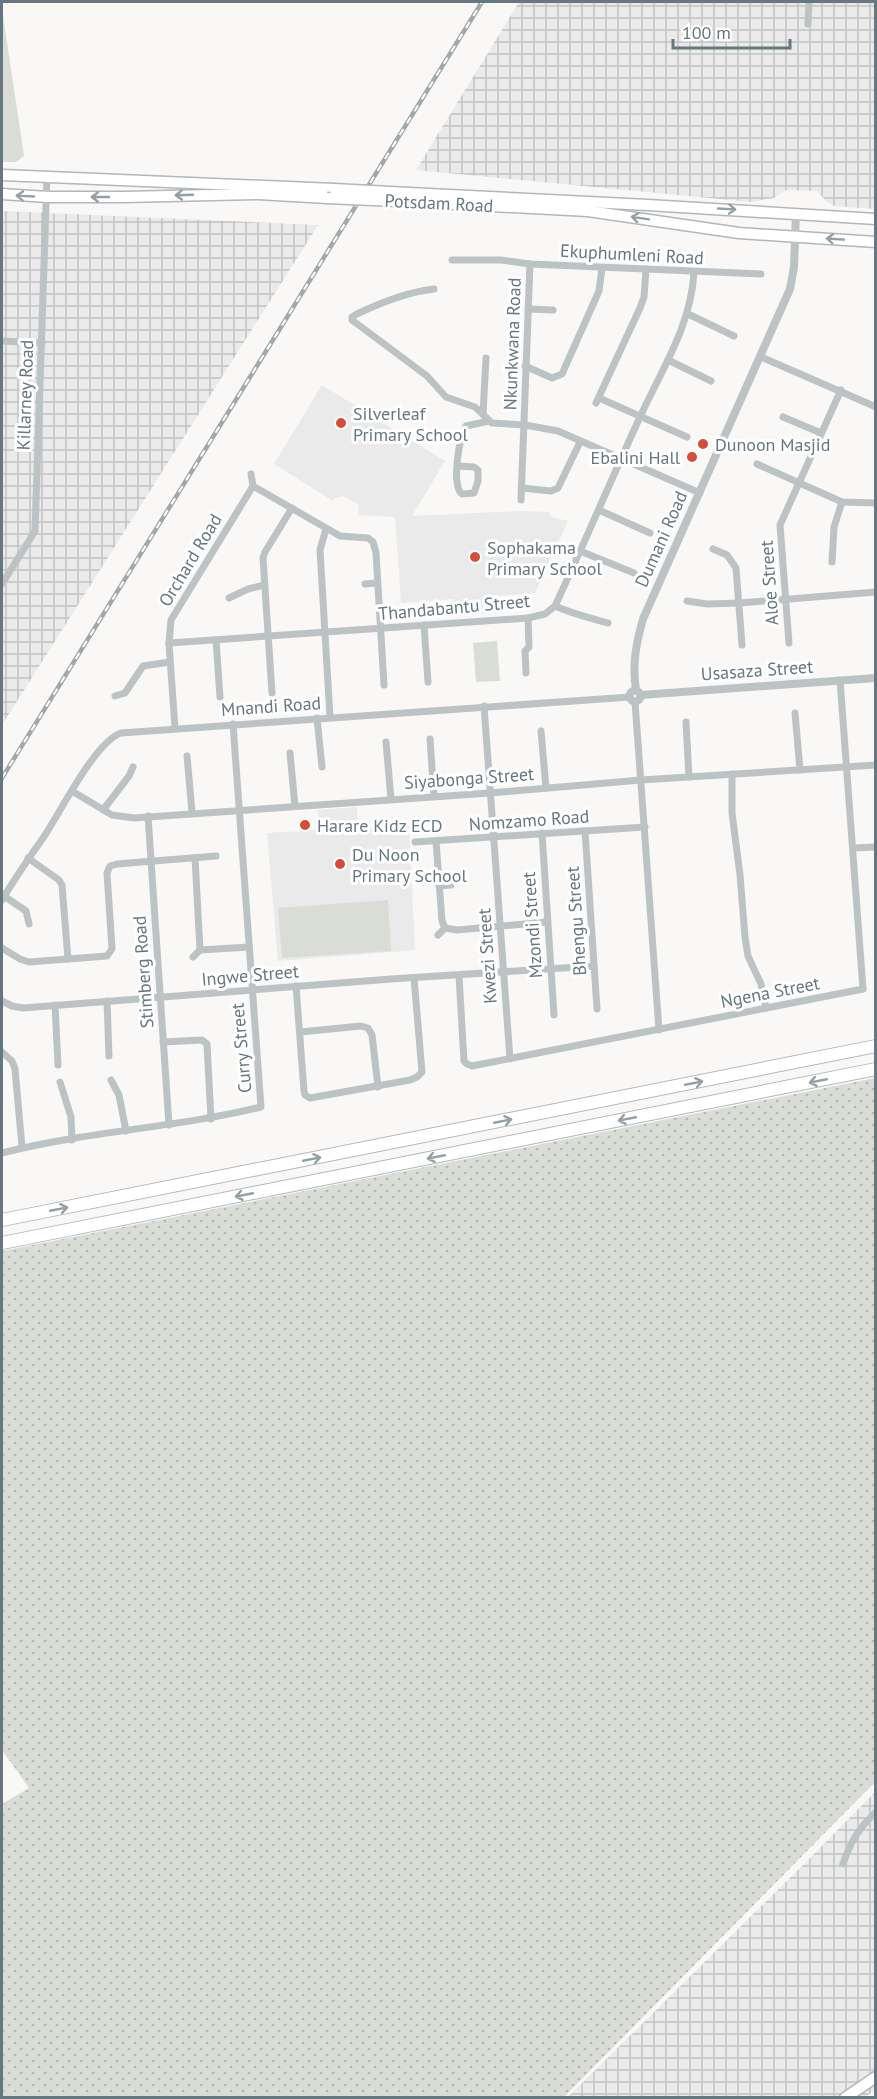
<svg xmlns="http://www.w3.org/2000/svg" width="877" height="2099" font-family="'PT Sans',sans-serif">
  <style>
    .built { fill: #e9eae9 }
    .industrial { fill: url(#industrial-grid) }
    .green { fill: url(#green-dots) }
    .pitch { fill: #d9ddd6 }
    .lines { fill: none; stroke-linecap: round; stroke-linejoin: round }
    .secondary-casing { stroke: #b2b9bc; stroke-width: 13 }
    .primary-casing { stroke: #b1b7ba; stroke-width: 13 }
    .motorway-casing { stroke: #b3b8ba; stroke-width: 14 }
    .minor { stroke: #bdc3c5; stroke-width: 7 }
    .tertiary { stroke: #bdc3c5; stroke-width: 8 }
    .secondary { stroke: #fff; stroke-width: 10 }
    .primary { stroke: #fff; stroke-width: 10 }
    .motorway { stroke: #fff; stroke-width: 12 }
    .rail-casing { stroke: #a0a8ac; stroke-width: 4.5 }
    .rail { stroke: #fff; stroke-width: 2; stroke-dasharray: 7; stroke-linecap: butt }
    .primary-bridge-casing { stroke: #b1b7ba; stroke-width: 13; stroke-linecap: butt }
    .primary-bridge { stroke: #fff; stroke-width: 10 }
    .oneway { stroke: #94a0a5 }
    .poi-dot { fill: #d64c39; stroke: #fff; stroke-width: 2 }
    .labels { text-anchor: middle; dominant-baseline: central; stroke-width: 6; stroke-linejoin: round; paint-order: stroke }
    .street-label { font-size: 18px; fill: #66777f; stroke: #fff }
    .poi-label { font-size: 18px; fill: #66777f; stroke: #fff; text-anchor: start }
  </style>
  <defs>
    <pattern id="industrial-grid" width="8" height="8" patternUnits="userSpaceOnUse" patternTransform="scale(1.5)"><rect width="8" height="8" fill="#e9eae9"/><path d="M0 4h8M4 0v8" fill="none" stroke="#c1c2c2"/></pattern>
    <pattern id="green-dots" width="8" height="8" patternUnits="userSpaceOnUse" patternTransform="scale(1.5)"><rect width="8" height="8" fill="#d9ddd6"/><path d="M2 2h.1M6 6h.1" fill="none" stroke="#b4b8b3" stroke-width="1.8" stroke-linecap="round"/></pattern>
  </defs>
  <rect width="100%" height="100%" fill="#f9f8f6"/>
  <!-- built -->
  <g class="built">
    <path d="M322,385L445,461L412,516L522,511L549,512L551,517L568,521L535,593L495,596L496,613L455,616L453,599L401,603L395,517L358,515L359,505L343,496L335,498L333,501L274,464Z"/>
    <path d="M357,807L358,827L409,825L415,950L278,961L267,833L319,830L318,810Z"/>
  </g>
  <!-- industrial -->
  <g class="industrial">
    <path d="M519,2H875V209L834,206L826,201L817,191L786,190L774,198L751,202L416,170Z"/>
    <path d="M2,211L318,225L2,725Z"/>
    <path d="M875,1792V2090L864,2098H567L809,1859Z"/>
  </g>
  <!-- green -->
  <path class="green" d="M875,1078V1782L564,2097H2V1804L29,1788L2,1750V1251Z"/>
  <!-- pitch -->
  <g class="pitch">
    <path d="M2,9L24,156L16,162H2Z"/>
    <path d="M497,641L500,681L476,682L473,643Z"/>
    <path d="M388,900L391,951L282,958L278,908Z"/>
  </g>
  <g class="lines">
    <!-- secondary casing -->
    <g class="secondary-casing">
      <path id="secondary" d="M845,2098L876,2077"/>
    </g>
    <!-- primary casing -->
    <g class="primary-casing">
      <g id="primary">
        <path d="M2,175L334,189"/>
        <path d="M409,193L648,205L876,219"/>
        <path d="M2,194L48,197H124L258,194L327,198"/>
        <path d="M396,201L588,211L739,233L876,242"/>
      </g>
    </g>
    <!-- motorway casing -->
    <g class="motorway-casing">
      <g id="motorway">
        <path d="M2,1220L876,1046"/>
        <path d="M2,1243L876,1069"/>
      </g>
    </g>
    <!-- minor -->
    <g class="minor">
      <path d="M808,24L809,2"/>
      <path d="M452,260H501L530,264L761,274"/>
      <path d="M434,289C407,292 382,302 357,314L352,317V320L427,376L446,397L475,407L492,423L525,425L558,431L700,493"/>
      <path d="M528,309L553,310"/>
      <path d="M688,314L734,336"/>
      <path d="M2,341L42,343"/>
      <path d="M761,357L876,407"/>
      <path d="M668,360L711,381"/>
      <path d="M525,366L552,378L562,374L599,291L602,268"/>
      <path d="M599,398L687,437"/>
      <path d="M596,403L640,308L644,297L646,269"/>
      <path d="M483,414L486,358"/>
      <path d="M783,417L821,433"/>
      <path d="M757,464L842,502L876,503"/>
      <path d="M458,466L474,467L478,470V481L474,493L462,494C451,486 459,437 466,426L489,421"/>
      <path d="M251,474L253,486"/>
      <path d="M253,486L340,536L368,538L373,542L376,553L384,685"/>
      <path d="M522,488L551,491L558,488L580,442"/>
      <path d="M521,500L530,264"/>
      <path d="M599,510L650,533"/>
      <path d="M326,529L320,550L330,717"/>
      <path d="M713,549L727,555L736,568L742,645"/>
      <path d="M580,551L634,573"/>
      <path d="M832,562L834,527L842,502"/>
      <path d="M2,584L35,531L47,176"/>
      <path d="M365,584L376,583"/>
      <path d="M229,598L248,589L264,585"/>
      <path d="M687,601L707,604L740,603L876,592"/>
      <path d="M555,606C573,614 590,618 608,623"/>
      <path d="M424,625L428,682"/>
      <path d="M216,640L220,697"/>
      <path d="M169,643L528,618L545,614L555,606C584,544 611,480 640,417C662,369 691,326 694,272"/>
      <path d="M789,643L780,525L841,390"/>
      <path d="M526,673L525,651L529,647L528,618"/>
      <path d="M272,693L263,558L265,552L292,508"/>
      <path d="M115,696L125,693L143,666L170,662"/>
      <path d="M635,702L659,1030"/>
      <path d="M484,706L510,1059"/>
      <path d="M795,713L800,770"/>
      <path d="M317,718L322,767"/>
      <path d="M686,722L689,777"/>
      <path d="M175,728L169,643L171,620L253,486"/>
      <path d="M541,731L546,788"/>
      <path d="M430,739L434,796"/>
      <path d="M386,742L391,799"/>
      <path d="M290,753L295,806"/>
      <path d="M187,756L192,812"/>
      <path d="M732,774V813L740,875L745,937L748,956L761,984L766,1008"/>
      <path d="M72,791L112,815L134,818L490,793L641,780L876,765"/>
      <path d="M103,810L129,776L133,767"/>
      <path d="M148,816L169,1125"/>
      <path d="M585,831L597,1009"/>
      <path d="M542,833L554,1015"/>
      <path d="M436,841L442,921L445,928L457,930L547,922"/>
      <path d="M415,842L645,827"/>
      <path d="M853,848L876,847"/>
      <path d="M28,858L59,880L62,885L68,959"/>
      <path d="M195,858L200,950L249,947"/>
      <path d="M439,886L451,885"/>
      <path d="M4,896L26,911L29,924"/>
      <path d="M2,900C15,878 30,857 45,835C61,811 95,742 121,733L630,697"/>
      <path d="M438,935L445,928"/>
      <path d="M2,948L20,959L29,962L107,956L112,949L107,873L110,866L117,864L216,856"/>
      <path d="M193,957L200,950"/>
      <path d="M459,976L464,1061L467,1064L472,1066L863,989L840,680"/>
      <path d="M296,986L304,1091L305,1095L310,1098L410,1080L417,1077L422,1072L414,978"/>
      <path d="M2,1001L12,1006L23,1008L391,979L594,966"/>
      <path d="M107,1001L109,1056"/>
      <path d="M55,1005L58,1065"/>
      <path d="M300,1032L361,1026L368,1028L372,1035L378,1087"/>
      <path d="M163,1042L202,1040L207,1044L211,1119"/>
      <path d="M2,1052L12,1061L15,1069L22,1147"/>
      <path d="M111,1080L119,1095L126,1131"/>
      <path d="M60,1082L71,1117L72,1140"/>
      <path d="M2,1153C87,1131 176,1128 261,1107L233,724"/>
      <path d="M843,1864C851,1841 858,1829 876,1812"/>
    </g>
    <!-- tertiary -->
    <g class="tertiary">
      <path d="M636,690C632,664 636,644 643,619L790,289L794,267L796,213"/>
      <circle cx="635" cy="696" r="5.5"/>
      <path d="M641,695L876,678"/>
    </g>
    <!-- secondary -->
    <use href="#secondary" class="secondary"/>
    <!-- primary -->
    <use href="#primary" class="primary"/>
    <!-- motorway -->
    <use href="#motorway" class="motorway"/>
    <!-- rail casing -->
    <g class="rail-casing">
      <path id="rail" d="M2,778L482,2"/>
    </g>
    <!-- rail -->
    <use href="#rail" class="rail"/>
    <!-- primary-bridge casing -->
    <g class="primary-bridge-casing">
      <g id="primary-bridge">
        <path d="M334,189L409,193"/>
        <path d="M327,198L396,201"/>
      </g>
    </g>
    <!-- primary-bridge -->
    <use href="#primary-bridge" class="primary-bridge"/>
  </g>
  <!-- one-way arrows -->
  <defs><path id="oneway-shaft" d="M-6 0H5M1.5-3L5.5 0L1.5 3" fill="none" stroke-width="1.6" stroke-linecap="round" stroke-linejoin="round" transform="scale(1.5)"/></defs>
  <g class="oneway">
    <use href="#oneway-shaft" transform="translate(184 195) rotate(178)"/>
    <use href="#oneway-shaft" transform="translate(25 196) rotate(-177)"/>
    <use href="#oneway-shaft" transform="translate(100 197) rotate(-180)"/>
    <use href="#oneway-shaft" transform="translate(727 209) rotate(3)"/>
    <use href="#oneway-shaft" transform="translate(640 218) rotate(-171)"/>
    <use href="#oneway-shaft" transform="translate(835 239) rotate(-176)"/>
    <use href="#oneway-shaft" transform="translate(818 1081) rotate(169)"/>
    <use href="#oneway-shaft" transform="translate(694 1083) rotate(-11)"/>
    <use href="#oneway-shaft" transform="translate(627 1119) rotate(169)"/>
    <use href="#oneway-shaft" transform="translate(503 1121) rotate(-11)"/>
    <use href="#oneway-shaft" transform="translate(436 1157) rotate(169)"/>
    <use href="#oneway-shaft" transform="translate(312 1159) rotate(-11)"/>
    <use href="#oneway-shaft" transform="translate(244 1195) rotate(169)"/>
    <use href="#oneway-shaft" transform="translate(59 1209) rotate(-11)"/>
  </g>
  <!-- markers -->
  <g class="poi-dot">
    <circle cx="341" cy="423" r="6"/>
    <circle cx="703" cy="444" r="6"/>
    <circle cx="692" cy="457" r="6"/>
    <circle cx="475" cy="557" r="6"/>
    <circle cx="305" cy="825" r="6"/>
    <circle cx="340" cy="864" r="6"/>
  </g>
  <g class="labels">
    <!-- street labels -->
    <g class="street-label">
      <text transform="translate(439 203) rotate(3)">Potsdam Road</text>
      <text transform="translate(632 254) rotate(3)">Ekuphumleni Road</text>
      <text transform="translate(512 344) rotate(-88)">Nkunkwana Road</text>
      <text transform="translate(25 395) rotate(-88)">Killarney Road</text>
      <text transform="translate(661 539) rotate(-66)">Dumani Road</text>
      <text transform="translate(190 560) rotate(-59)">Orchard Road</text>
      <text transform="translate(769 583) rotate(-94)">Aloe Street</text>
      <text transform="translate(454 607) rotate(-5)">Thandabantu Street</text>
      <text transform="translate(757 670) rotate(-4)">Usasaza Street</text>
      <text transform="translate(271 706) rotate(-4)">Mnandi Road</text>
      <text transform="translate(469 778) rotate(-4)">Siyabonga Street</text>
      <text transform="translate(529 820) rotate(-4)">Nomzamo Road</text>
      <text transform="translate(576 921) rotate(-94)">Bhengu Street</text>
      <text transform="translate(532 925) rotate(-94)">Mzondi Street</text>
      <text transform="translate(487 956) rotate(-94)">Kwezi Street</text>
      <text transform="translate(143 972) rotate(-94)">Stimberg Road</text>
      <text transform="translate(250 975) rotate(-5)">Ingwe Street</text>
      <text transform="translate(770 992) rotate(-11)">Ngena Street</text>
      <text transform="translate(241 1048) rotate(-95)">Curry Street</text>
    </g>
    <!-- poi labels -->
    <g class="poi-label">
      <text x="353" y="413">Silverleaf<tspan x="353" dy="21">Primary School</tspan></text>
      <text x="715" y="444">Dunoon Masjid</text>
      <text x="680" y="457" text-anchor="end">Ebalini Hall</text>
      <text x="487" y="547">Sophakama<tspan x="487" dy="21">Primary School</tspan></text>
      <text x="317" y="825">Harare Kidz ECD</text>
      <text x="352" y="854">Du Noon<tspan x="352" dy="21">Primary School</tspan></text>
    </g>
  </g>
  <!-- border -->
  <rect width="877" height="2099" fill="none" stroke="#66777f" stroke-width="6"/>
  <!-- scale -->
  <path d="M673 39v9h117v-9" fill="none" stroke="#66777f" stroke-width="3"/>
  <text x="682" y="39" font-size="18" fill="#66777f" stroke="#ffffff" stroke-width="4.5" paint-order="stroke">100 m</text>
</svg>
